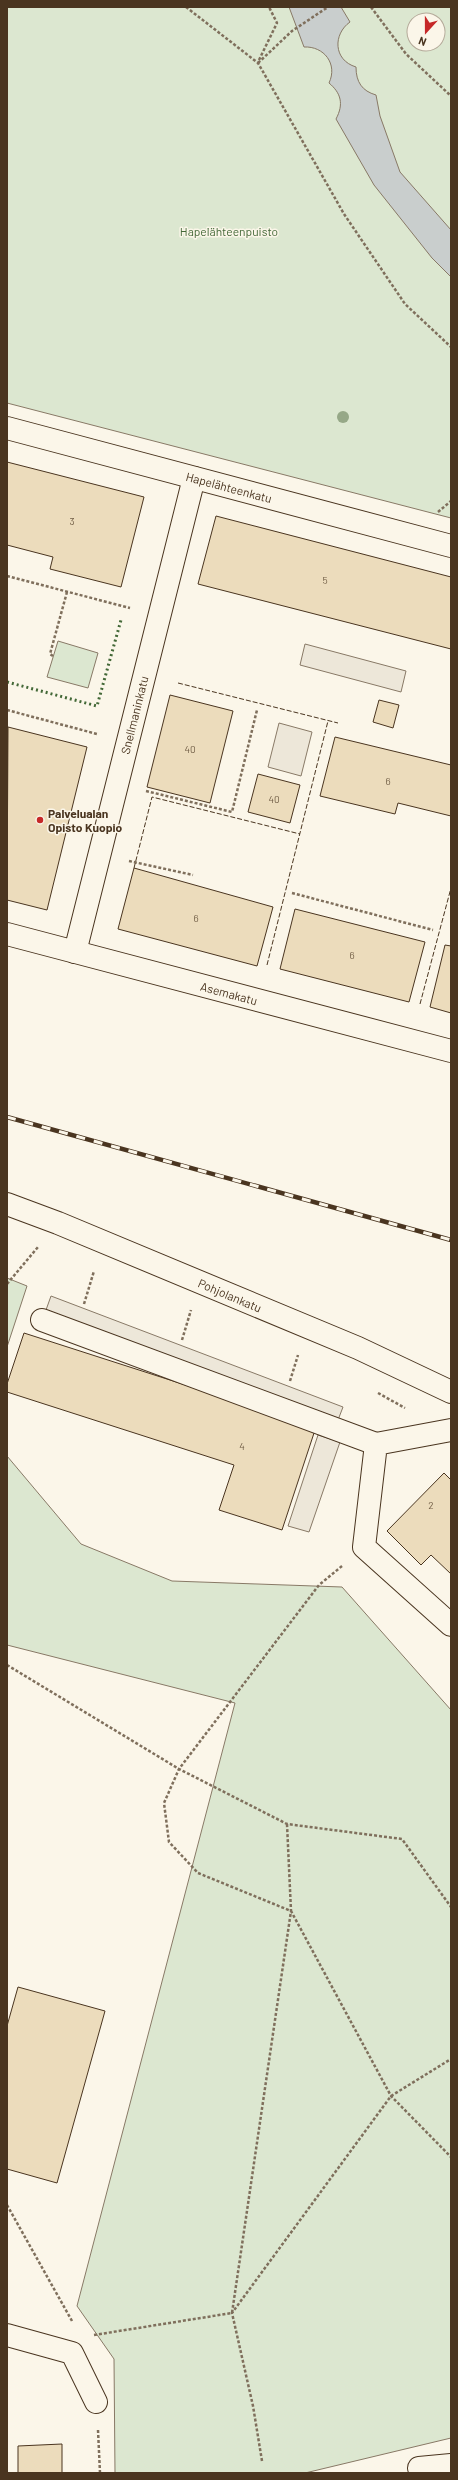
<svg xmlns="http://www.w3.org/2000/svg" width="458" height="2480" font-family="Barlow,sans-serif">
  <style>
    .green { fill: #dce7d0; stroke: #887966; fill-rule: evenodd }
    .parking { fill: #ede7d9; stroke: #887966 }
    .water { fill: #c9cecd; stroke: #887966 }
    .building { fill: #ecdcbc; stroke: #4a3520 }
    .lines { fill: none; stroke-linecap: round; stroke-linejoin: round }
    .minor-casing { stroke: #4a3520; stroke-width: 24 }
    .major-casing { stroke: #4a3520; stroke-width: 24 }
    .path { stroke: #7f6f5c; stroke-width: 2.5; stroke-dasharray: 3 2; stroke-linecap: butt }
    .minor { stroke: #fbf6e9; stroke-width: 22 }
    .major { stroke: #fbf6e9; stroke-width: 22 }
    .rail-casing { stroke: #4a3520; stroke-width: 4.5 }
    .rail { stroke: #fbf6e9; stroke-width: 3; stroke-dasharray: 9; stroke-linecap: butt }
    .hedge { stroke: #436837; stroke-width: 3; stroke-dasharray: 2 3; stroke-linecap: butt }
    .fence { stroke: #4a3520; stroke-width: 1; stroke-dasharray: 5 2; stroke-linecap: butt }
    .tree { fill: #96a887 }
    .poi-dot { fill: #c62828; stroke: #fbf6e9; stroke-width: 1.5 }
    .labels { text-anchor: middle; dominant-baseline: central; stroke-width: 3; stroke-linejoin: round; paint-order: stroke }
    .number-label { font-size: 10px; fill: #725f47 }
    .park-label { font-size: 12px; fill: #436837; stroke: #fbf6e9 }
    .street-label { font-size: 12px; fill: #4a3520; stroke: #fbf6e9 }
    .poi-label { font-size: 12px; font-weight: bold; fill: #4a3520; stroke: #fbf6e9; text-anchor: start }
  </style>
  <rect width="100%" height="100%" fill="#fbf6e9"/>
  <!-- green -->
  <g class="green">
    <path d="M7,7H451V518L7,403ZM414,20H438V44H414Z"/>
    <path d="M58,641L98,653L88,688L47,677Z"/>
    <path d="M7,1278L27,1286L7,1347Z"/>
    <path d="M7,1456L81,1544L172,1581L342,1587L451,1710V2438L305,2473H115L114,2359L77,2306L235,1703L7,1645Z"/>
  </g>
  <!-- parking -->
  <g class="parking">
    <path d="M305,644L406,671L401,692L300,665Z"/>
    <path d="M279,723L312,732L301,776L268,767Z"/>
    <path d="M51,1296L343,1407L338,1420L46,1310Z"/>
    <path d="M318,1435L340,1442L309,1532L288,1526Z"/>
  </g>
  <!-- water -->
  <path class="water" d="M289,7H341L350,22C333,34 333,60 356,67C356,82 362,91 376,95L380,116L400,172L451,230V277L432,258L374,185L336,119C344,104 341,93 329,83C338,64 324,46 304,47Z"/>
  <!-- building -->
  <g class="building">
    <path d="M7,462L144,497L121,587L50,569L53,557L7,545Z"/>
    <path d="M216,516L451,577V649L198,584Z"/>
    <path d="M170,695L233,711L210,803L147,787Z"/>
    <path d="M379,700L399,705L393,728L373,722Z"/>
    <path d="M8,727L87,747L47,910L7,900Z"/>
    <path d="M335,737L451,765V816L398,803L395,814L320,796Z"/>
    <path d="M258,774L300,785L290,823L248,812Z"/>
    <path d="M134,868L273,907L257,966L118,929Z"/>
    <path d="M295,909L425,942L409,1002L280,969Z"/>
    <path d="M445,945L451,946V1013L430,1007Z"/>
    <path d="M24,1333L316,1427L282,1530L219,1510L234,1465L7,1392V1384Z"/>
    <path d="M444,1473L451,1480V1574L431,1555L421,1565L387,1531Z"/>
    <path d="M18,1987L105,2011L57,2183L7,2169V2026Z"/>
    <path d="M62,2444V2473H18V2446Z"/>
  </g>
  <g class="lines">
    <!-- minor casing -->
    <g class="minor-casing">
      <g id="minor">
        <path d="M7,428L451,546"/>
        <path d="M7,934L451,1051"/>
        <path d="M75,952L194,478"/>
        <path d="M42,1320L376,1444"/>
        <path d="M451,1430L376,1444L364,1547L451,1625"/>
        <path d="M7,2335L72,2353L96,2402"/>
        <path d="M419,2468L451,2465"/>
      </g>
    </g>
    <!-- major casing -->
    <g class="major-casing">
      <path id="major" d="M7,1204L58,1223L358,1348L451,1392"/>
    </g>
    <!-- path -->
    <g class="path">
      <path d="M186,7L258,63L344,214L405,304L451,347"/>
      <path d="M371,7L406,54L451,96"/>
      <path d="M259,60L277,23L269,7"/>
      <path d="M258,63L292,31L328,7"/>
      <path d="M438,512L451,501"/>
      <path d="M7,576L130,608"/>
      <path d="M53,656L50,654L67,592"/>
      <path d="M7,710L97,734"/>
      <path d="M146,791L232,812L257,710"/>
      <path d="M129,861L193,875"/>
      <path d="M292,893L433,930"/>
      <path d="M7,1284L38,1247"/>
      <path d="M84,1304L94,1271"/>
      <path d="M182,1340L191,1310"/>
      <path d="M290,1381L298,1355"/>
      <path d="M378,1393L405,1408"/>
      <path d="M342,1566L319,1585L179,1769L164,1803L169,1842L198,1873L291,1911L391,2096L451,2157"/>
      <path d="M7,1665L179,1769L287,1824L402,1839L451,1907"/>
      <path d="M7,2205L72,2321"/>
      <path d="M94,2335L232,2313L291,1911L287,1824"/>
      <path d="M98,2430L100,2473"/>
      <path d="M262,2461L253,2406L232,2313L391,2096L451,2059"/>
    </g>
    <!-- minor -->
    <use href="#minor" class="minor"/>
    <!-- major -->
    <use href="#major" class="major"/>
    <!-- rail casing -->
    <g class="rail-casing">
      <path id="rail" d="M7,1117L451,1240"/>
    </g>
    <!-- rail -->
    <use href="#rail" class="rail"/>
    <!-- hedge -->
    <path class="hedge" d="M7,682L97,706L121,620"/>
    <!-- fence -->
    <g class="fence">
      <path d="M178,683L338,723"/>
      <path d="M134,868L152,797L300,834"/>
      <path d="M267,965L328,721"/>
      <path d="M420,1004L451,888"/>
    </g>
  </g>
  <!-- trees -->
  <circle class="tree" cx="343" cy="417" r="6"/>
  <!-- markers -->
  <circle class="poi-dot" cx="40" cy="820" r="4"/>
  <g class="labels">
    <!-- number labels -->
    <g class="number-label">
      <text x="72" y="521">3</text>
      <text x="325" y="580">5</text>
      <text x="190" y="749">40</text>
      <text x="388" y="781">6</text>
      <text x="274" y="799">40</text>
      <text x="196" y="918">6</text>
      <text x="352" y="955">6</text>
      <text x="242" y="1446">4</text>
      <text x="431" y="1505">2</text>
    </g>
    <!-- park labels -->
    <g class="park-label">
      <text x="229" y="231">Hapelähteenpuisto</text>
    </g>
    <!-- street labels -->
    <g class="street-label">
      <text transform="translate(229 487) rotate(15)">Hapelähteenkatu</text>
      <text transform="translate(134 715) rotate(-76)">Snellmaninkatu</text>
      <text transform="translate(229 993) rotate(15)">Asemakatu</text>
      <text transform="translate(230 1295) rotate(23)">Pohjolankatu</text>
    </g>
    <!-- poi labels -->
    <g class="poi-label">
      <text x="48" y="813">Palvelualan<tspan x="48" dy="14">Opisto Kuopio</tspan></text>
    </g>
  </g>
  <!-- border -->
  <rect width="458" height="2480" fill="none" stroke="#4a3520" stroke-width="16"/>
  <!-- north arrow -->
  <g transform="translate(426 32) rotate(201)"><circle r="19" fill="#fbf6e9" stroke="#b4a999"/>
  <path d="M0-3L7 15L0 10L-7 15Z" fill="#c62828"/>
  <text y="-6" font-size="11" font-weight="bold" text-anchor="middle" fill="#4a3520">N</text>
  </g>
</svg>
